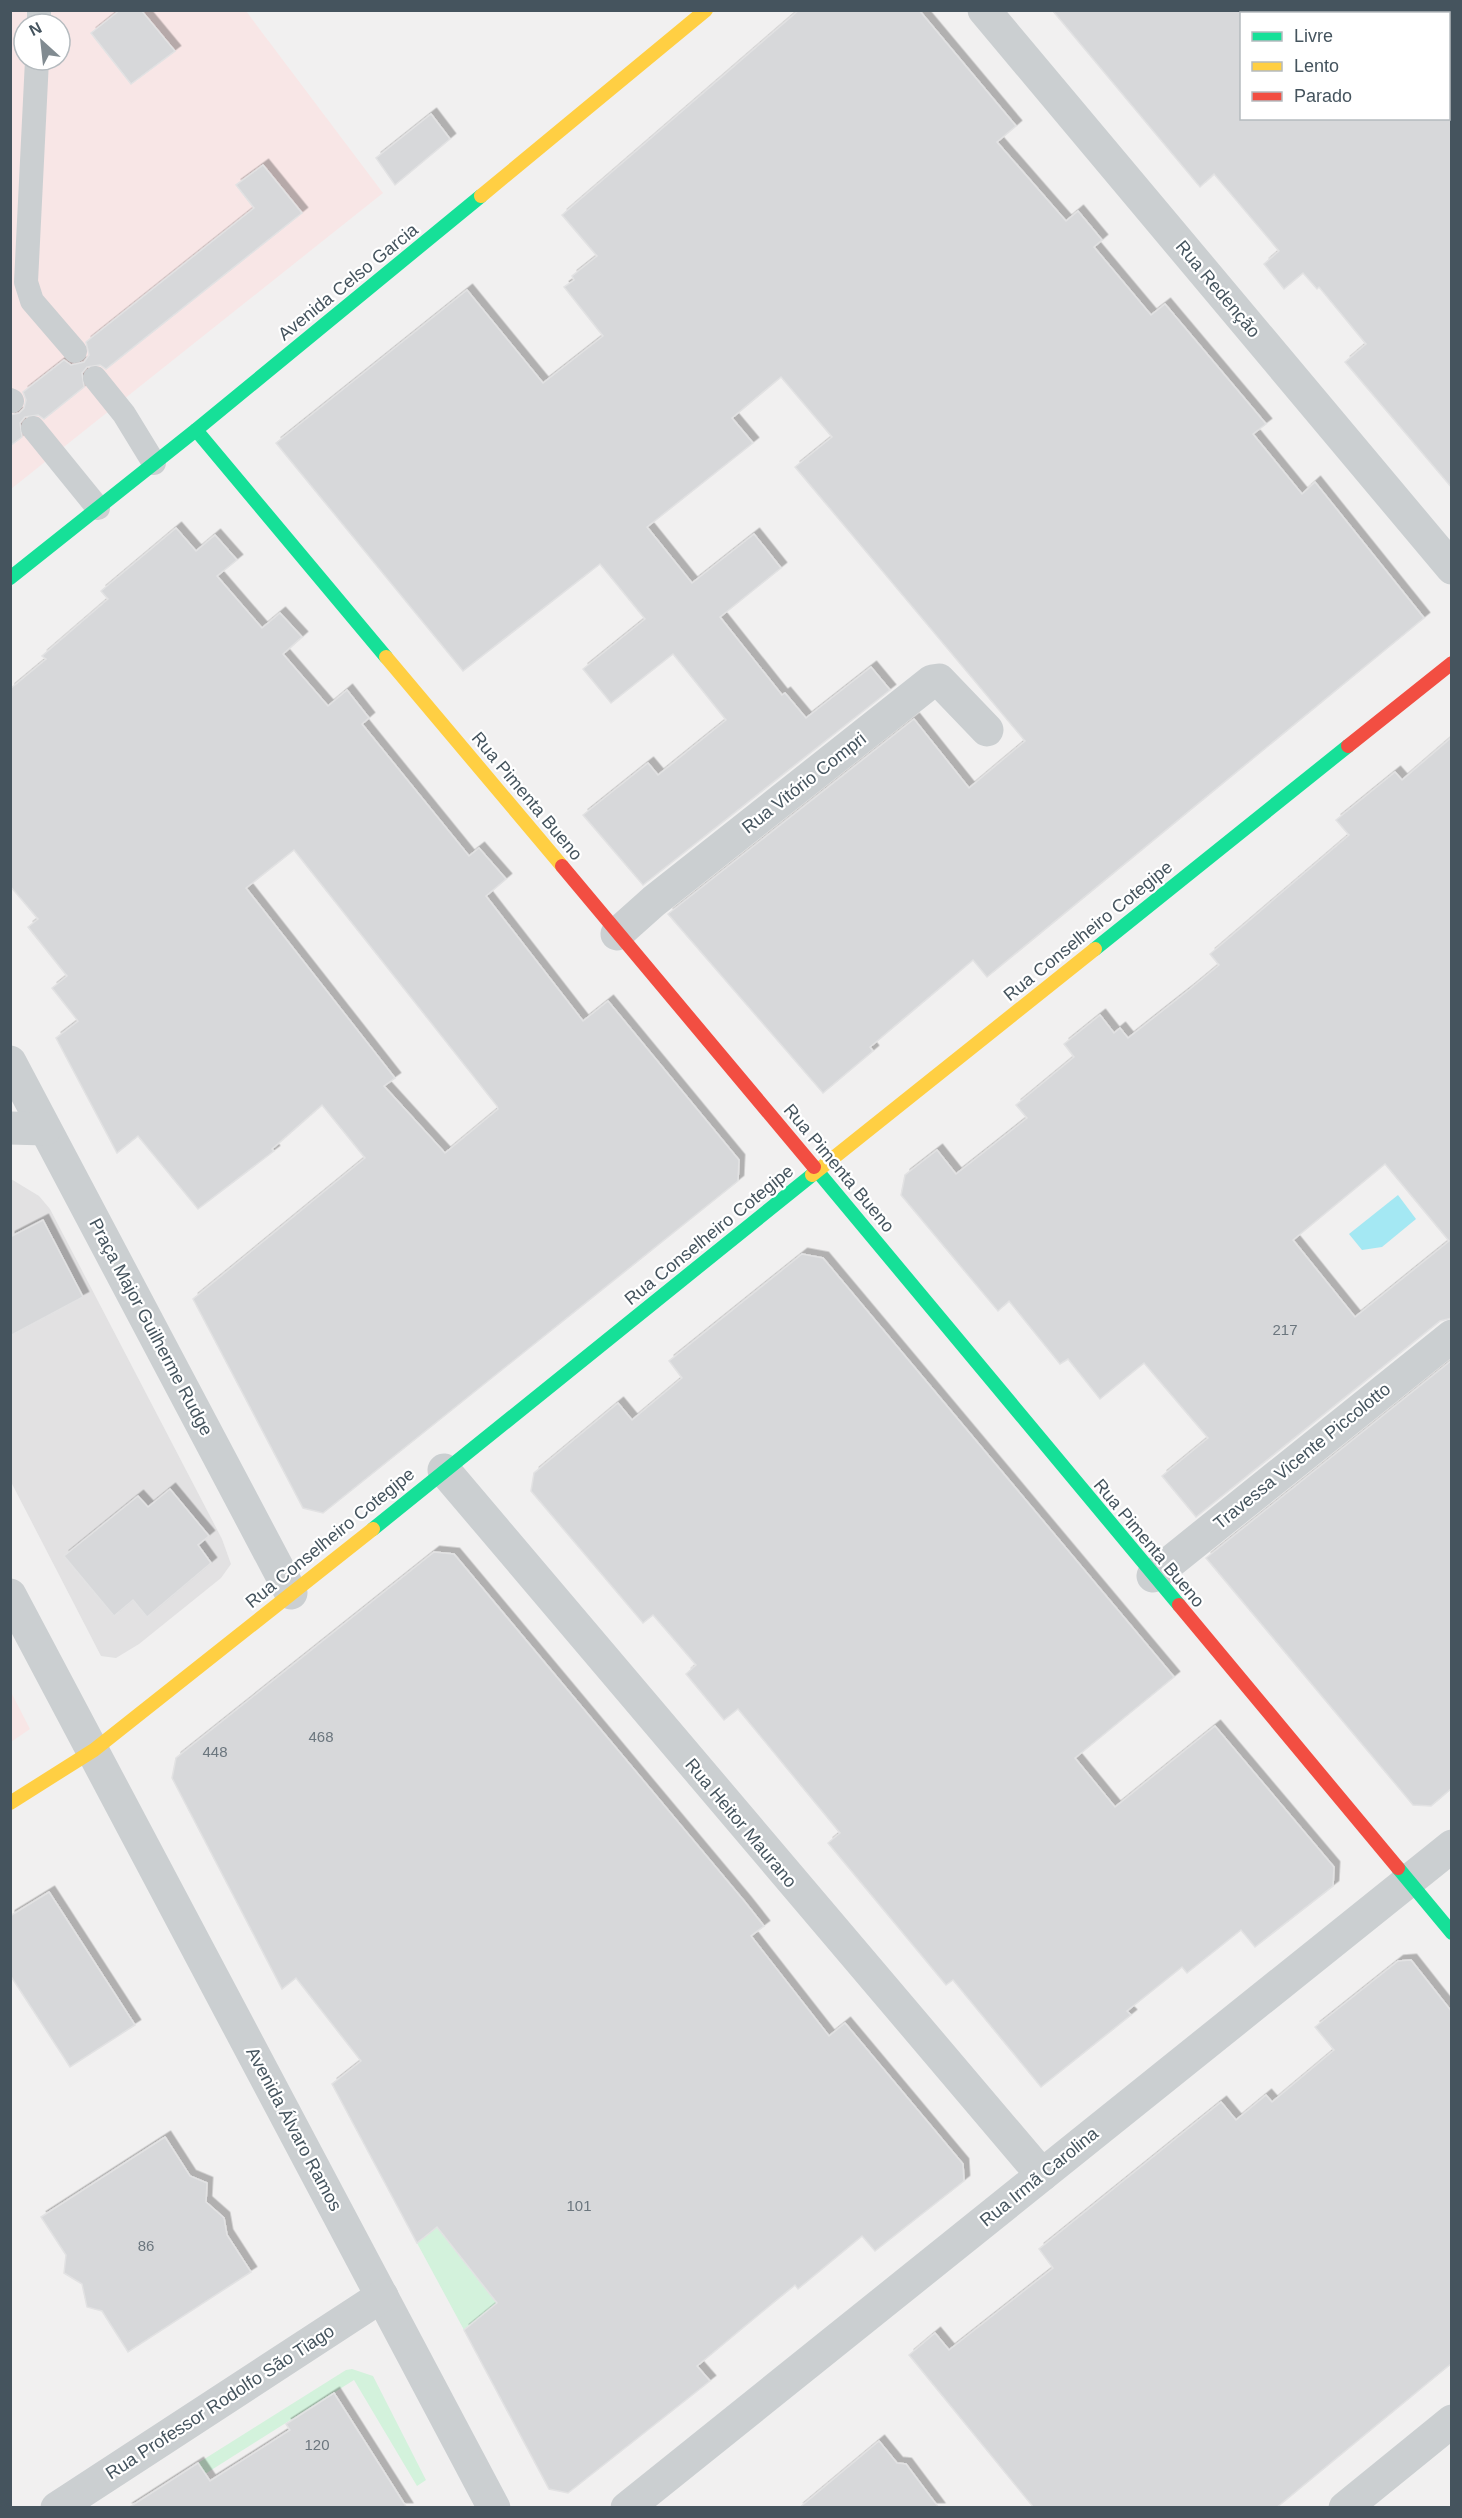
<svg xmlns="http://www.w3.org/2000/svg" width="1462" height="2518" font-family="Arial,sans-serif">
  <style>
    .education { fill: #e2e1e2 }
    .medical { fill: #f8e6e6; fill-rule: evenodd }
    .green { fill: #d3f2dc }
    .water { fill: #a4e8f3 }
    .building { fill: #d7d8da; stroke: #e2e2e3; stroke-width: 1.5; fill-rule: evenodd; filter: url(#shadow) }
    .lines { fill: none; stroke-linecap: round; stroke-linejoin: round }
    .lane { stroke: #cbcfd1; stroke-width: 24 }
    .street { stroke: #cbcfd1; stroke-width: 33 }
    .fast { stroke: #16e098; stroke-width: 14 }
    .slow { stroke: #ffcf43; stroke-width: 14 }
    .jam { stroke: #f24e42; stroke-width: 14 }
    .labels { text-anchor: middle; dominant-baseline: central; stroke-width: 4.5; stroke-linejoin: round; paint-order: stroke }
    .number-label { font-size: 15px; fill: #6b767e }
    .street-label { font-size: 18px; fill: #45545e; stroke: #fff }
  </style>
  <defs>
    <filter id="shadow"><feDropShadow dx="5.5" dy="-5.5" stdDeviation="0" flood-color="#0004"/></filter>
  </defs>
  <rect width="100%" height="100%" fill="#f1f0f0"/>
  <!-- education -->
  <path class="education" d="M11,1179L39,1196L50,1209L222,1539L231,1564L221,1578L139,1644L116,1658L101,1656L11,1482Z"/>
  <!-- medical -->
  <g class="medical">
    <path d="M11,11H246L383,193L11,489ZM24,24H60V60H24Z"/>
    <path d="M11,1692L30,1729L11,1742H10Z"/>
  </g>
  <!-- green -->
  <g class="green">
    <path d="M437,2227L497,2303L464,2330L417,2243Z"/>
    <path d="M352,2369L373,2376L426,2480L417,2486L354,2380L205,2474L198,2463L346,2370Z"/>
  </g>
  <!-- water -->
  <path class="water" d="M1398,1195L1416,1219L1382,1247L1362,1250L1349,1234Z"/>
  <!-- building -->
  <g class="building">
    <path d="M120,10H141L175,51L131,84L91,33Z"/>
    <path d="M799,10H919L1016,126L997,142L1066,221L1078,211L1102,240L1094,247L1151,315L1165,304L1266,424L1253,434L1302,494L1315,482L1424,618L987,977L973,960L870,1047L873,1051L823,1093L668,914L914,719L969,788L1025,741L795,467L832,437L781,377L732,418L753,443L647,527L692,583L754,534L781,568L720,617L782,695L785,693L806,718L871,667L890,690L643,885L583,815L648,763L658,775L726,720L673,654L611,703L583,669L645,619L600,564L463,671L276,443L467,290L543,383L603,336L564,287L574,280L572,276L597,256L562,215Z"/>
    <path d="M1052,10H1242V118H1452V488L1345,362L1366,344L1319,287L1317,289L1303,273L1284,289L1264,264L1279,251L1214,174L1200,187Z"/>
    <path d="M431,114L450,139L395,185L376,158Z"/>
    <path d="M263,165L302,213L106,369L100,365L87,367L82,373L84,387L44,419L38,415L25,417L20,423L22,437L10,446V415L19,413L24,408L26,400L23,392L64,360L71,365L84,362L89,355L86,342L254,208L236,185Z"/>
    <path d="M176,528L196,551L215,535L237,560L217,576L262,628L280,613L302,637L283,654L328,706L347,690L369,718L362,724L469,856L479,848L506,879L486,896L583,1021L608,1001L739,1160L738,1181L323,1513L303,1508L193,1299L365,1158L322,1105L272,1149L274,1151L198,1209L138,1136L117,1153L56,1038L78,1021L52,988L67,976L28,927L38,919L10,886V689L46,659L42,656L108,599L101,591ZM294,850L497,1106L498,1109L445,1153L384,1086L395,1078L246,888Z"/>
    <path d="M1452,737V1318L1440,1321L1196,1517L1162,1476L1208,1438L1144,1363L1100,1399L1068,1359L1060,1364L1009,1301L998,1311L901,1195L905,1175L937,1150L956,1174L1027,1118L1016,1105L1074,1057L1064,1044L1100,1015L1114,1033L1120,1028L1128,1038L1190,989L1219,965L1210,954L1349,835L1336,820L1395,772L1402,780ZM1385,1164L1449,1241L1355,1317L1293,1240Z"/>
    <path d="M43,1220L83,1297L10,1336V1237Z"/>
    <path d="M802,1254L823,1258L1174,1677L1075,1758L1115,1807L1215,1726L1334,1867L1333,1886L1255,1947L1241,1930L1187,1973L1182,1967L1127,2011L1131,2015L1041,2087L953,1980L946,1985L828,1843L840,1833L738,1709L724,1720L686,1674L696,1665L653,1615L643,1623L531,1491L534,1473L618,1403L632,1420L682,1378L669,1361Z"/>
    <path d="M1452,1360V1788L1431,1806L1413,1805L1206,1558Z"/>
    <path d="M170,1489L209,1536L198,1545L211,1563L147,1617L133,1600L114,1616L64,1556L138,1496L148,1507Z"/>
    <path d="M434,1552L454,1554L745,1902L764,1926L751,1936L829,2036L845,2023L963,2164L964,2181L875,2251L862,2236L798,2289L795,2285L762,2312L697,2366L710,2381L568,2493L549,2489L464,2330L497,2303L437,2227L417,2243L332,2084L361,2061L296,1978L282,1989L172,1778L176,1758Z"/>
    <path d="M49,1892L135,2025L70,2067L10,1975V1916Z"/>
    <path d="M1411,1960L1452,2012V2363L1276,2508H1034L909,2355L935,2333L949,2350L1053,2268L1039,2249L1221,2102L1236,2120L1266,2095L1272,2102L1334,2050L1315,2027L1398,1961Z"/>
    <path d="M165,2137L190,2176L207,2183L206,2202L224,2218L227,2235L251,2272L128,2352L102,2311L87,2307L82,2284L64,2273L66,2255L41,2217Z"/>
    <path d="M334,2393L407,2508H128L198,2463L210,2481L290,2430L286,2424Z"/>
    <path d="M879,2441L897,2463L906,2464L939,2508H799Z"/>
  </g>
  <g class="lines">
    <!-- lane -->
    <g class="lane">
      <path d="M39,24V10"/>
      <path d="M37,60L26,282L32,301L75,351"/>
      <path d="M95,378L124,414L154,463"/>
      <path d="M10,400L12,401"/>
      <path d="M33,428L98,508"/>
    </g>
    <!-- street -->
    <g class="street">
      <path d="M984,10L1452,568"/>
      <path d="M617,934L654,901L932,681L939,680L987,730"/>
      <path d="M10,1062L291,1593"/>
      <path d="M10,1128L45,1129"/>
      <path d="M444,1470L1042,2175"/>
      <path d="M1153,1576L1452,1336"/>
      <path d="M10,1595L494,2508"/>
      <path d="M57,2508L382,2296"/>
      <path d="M627,2508L1452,1846"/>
      <path d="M1345,2508L1452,2421"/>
    </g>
    <!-- fast -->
    <g class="fast">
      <path d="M196,430L386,657"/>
      <path d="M10,578L196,430L481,196"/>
      <path d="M1095,949L1348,746"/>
      <path d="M814,1167L1179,1605"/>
      <path d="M373,1529L812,1175"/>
      <path d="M1398,1868L1452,1933"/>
    </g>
    <!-- slow -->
    <g class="slow">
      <path d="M481,196L706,10"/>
      <path d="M386,657L562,866"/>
      <path d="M812,1175L1095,949"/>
      <path d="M10,1803L94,1750L373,1529"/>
    </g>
    <!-- jam -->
    <g class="jam">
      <path d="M1348,746L1452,663"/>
      <path d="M562,866L814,1167"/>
      <path d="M1179,1605L1398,1868"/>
    </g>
  </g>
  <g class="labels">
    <!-- number labels -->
    <g class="number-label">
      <text x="1285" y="1329">217</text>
      <text x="321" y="1736">468</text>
      <text x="215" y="1751">448</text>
      <text x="579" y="2205">101</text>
      <text x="146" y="2245">86</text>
      <text x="317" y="2444">120</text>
    </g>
    <!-- street labels -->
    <g class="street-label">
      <text transform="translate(348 282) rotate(-39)">Avenida Celso Garcia</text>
      <text transform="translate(1218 289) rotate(50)">Rua Redenção</text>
      <text transform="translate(804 783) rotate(-38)">Rua Vitório Compri</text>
      <text transform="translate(527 796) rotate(50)">Rua Pimenta Bueno</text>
      <text transform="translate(1088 931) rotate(-39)">Rua Conselheiro Cotegipe</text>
      <text transform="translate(839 1168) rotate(50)">Rua Pimenta Bueno</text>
      <text transform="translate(709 1235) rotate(-39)">Rua Conselheiro Cotegipe</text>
      <text transform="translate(151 1327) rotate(62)">Praça Major Guilherme Rudge</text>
      <text transform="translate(1302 1456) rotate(-39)">Travessa Vicente Piccolotto</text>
      <text transform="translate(330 1538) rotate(-39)">Rua Conselheiro Cotegipe</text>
      <text transform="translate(1149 1543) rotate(50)">Rua Pimenta Bueno</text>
      <text transform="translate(741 1823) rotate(50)">Rua Heitor Maurano</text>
      <text transform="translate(294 2129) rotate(62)">Avenida Álvaro Ramos</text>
      <text transform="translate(1039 2177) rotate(-39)">Rua Irmã Carolina</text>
      <text transform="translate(220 2402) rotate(-33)">Rua Professor Rodolfo São Tiago</text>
    </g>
  </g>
  <!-- border -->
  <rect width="1462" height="2518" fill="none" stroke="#45545e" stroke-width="24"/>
  <!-- legend -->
  <rect x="1240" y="12" width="210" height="108" fill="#ffffff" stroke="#b5bbbf" stroke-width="1.5"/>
  <rect x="1252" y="32" width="30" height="9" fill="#16e098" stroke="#b5bbbf" stroke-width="1.5"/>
  <text x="1294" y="42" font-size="18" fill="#45545e">Livre</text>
  <rect x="1252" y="62" width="30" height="9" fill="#ffcf43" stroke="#b5bbbf" stroke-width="1.5"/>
  <text x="1294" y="72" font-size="18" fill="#45545e">Lento</text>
  <rect x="1252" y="92" width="30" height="9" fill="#f24e42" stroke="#b5bbbf" stroke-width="1.5"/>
  <text x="1294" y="102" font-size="18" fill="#45545e">Parado</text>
  <!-- north arrow -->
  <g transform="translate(42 42) rotate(333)"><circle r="28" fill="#ffffff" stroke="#b5bbbf" stroke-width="1.5"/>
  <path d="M0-4.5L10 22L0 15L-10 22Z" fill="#818b91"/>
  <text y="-9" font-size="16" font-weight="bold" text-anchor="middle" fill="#45545e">N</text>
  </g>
</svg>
